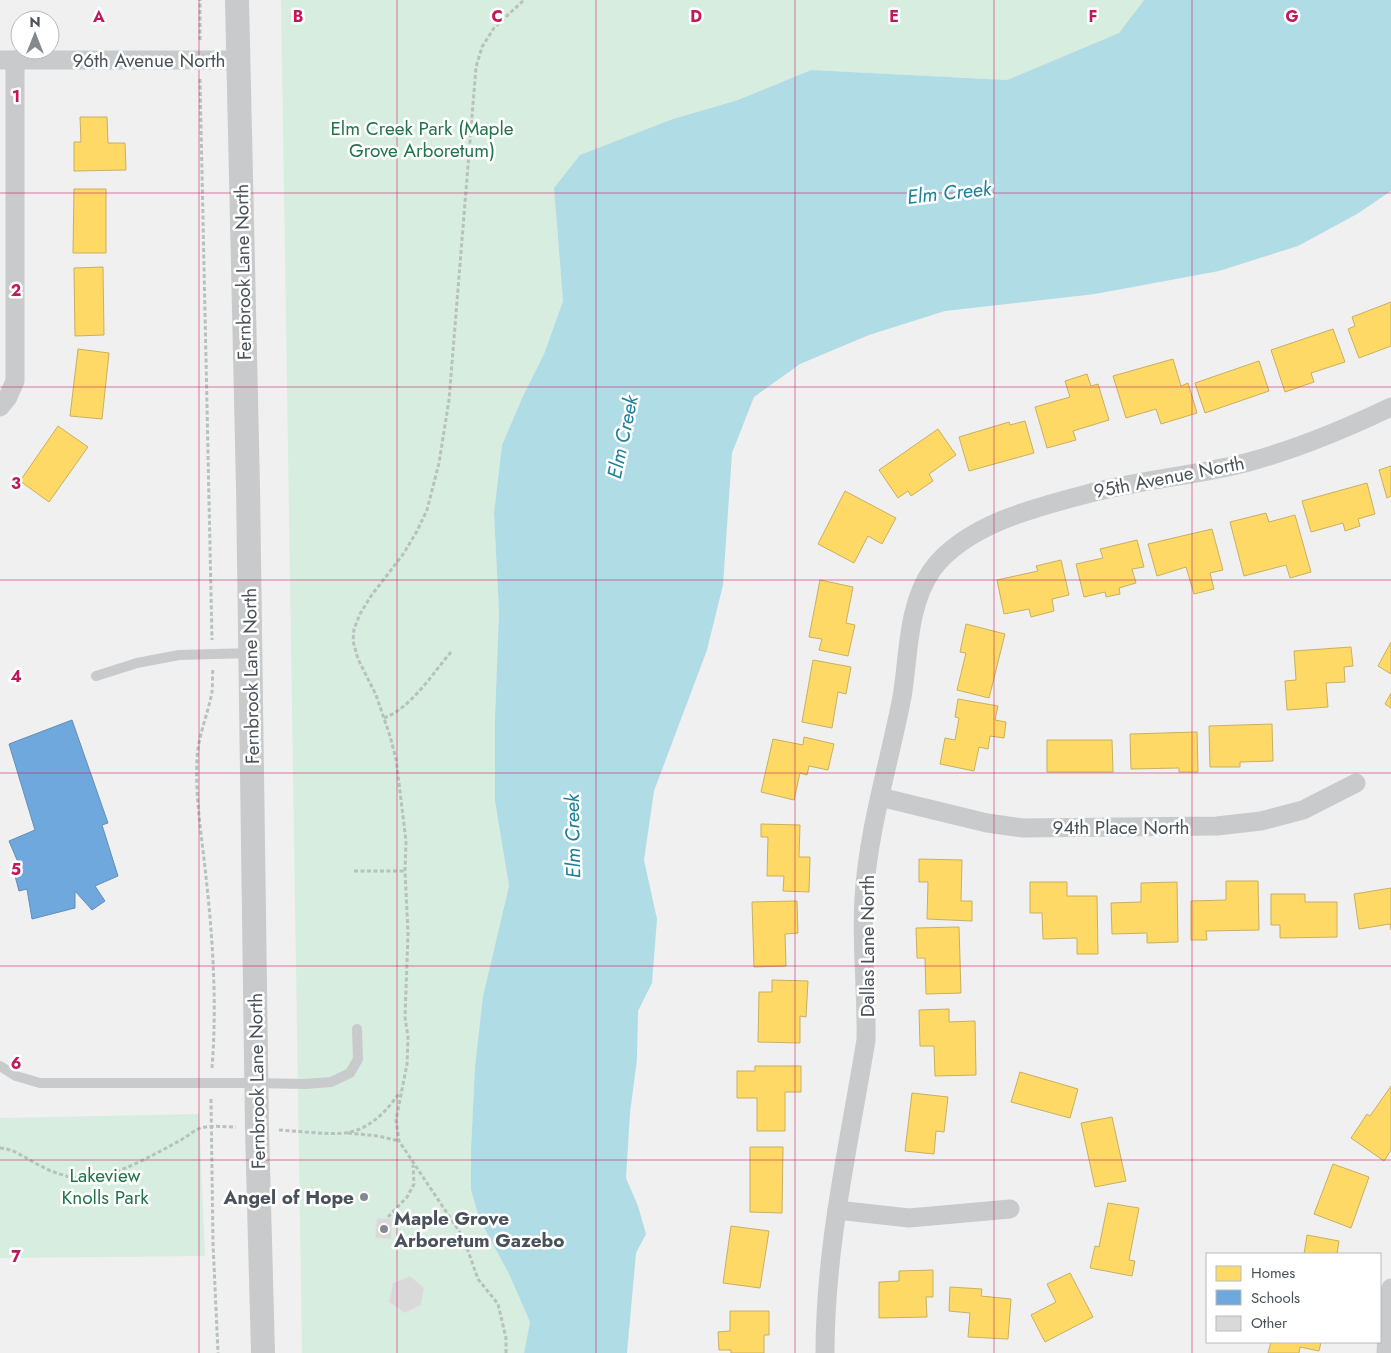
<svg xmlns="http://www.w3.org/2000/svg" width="1391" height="1353" font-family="Jost,sans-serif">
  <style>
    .green { fill: #d7eddf }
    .water { fill: #b0dce6 }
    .homes { fill: #ffd966; stroke: #c8b062 }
    .schools { fill: #6fa8dc; stroke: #648eb5 }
    .building { fill: #d9d9da; stroke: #e2e2e3 }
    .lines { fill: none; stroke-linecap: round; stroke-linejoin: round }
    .path { stroke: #b7c1be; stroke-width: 3; stroke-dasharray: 4 2.5; stroke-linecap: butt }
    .service { stroke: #c8cacb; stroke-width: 10 }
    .minor { stroke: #c8cacb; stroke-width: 19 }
    .tertiary { stroke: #c8cacb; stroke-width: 24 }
    .grid { fill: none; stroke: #c2185b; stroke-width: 1; stroke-opacity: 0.55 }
    .poi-dot { fill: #83898e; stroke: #fff; stroke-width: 2 }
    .labels { text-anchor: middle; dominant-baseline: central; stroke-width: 5; stroke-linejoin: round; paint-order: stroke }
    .street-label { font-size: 19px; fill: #49525a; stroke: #fff }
    .park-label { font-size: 19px; fill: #21744a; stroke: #fff }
    .poi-label { font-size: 19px; font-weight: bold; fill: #49525a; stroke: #fff; text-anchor: end }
    .water-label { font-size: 20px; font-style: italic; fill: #1c819a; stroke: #fff }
    .grid-label { font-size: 16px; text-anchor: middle; font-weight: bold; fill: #c2185b; stroke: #fff; stroke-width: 5; stroke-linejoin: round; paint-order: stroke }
  </style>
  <rect width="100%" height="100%" fill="#f0f0f0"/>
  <!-- green -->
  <g class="green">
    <path d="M281,0H1144L1119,33L1007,80L811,70L738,100L673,119L554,188L563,301L544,354L523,396L502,445L494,513L499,612L495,717V801L509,886L483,996L475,1066L471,1149V1190L479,1218L509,1274L530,1322L524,1353H302Z"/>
    <path d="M199,1114L205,1256L0,1258V1118Z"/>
  </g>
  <!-- water -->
  <path class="water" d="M1144,0H1391V191L1357,214L1298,246L1219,271L1095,294L945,311L869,335L800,364L754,397L732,453L723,585L707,650L654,791L644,860L657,919L652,983L638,1011L637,1059L630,1113L626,1178L638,1206L646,1234L636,1253L627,1353H524L530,1322L509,1274L479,1218L471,1190V1149L475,1066L483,996L509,886L495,801V717L499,612L494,513L502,445L523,396L544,354L563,301L554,188L580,155L673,119L738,100L811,70L1007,80L1119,33Z"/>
  <!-- homes -->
  <g class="homes">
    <path d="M80,117H107L108,143H125L126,170L74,171V142H81Z"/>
    <path d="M74,189H106V253H73Z"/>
    <path d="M103,267L104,335L75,336L74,268Z"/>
    <path d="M1391,302V346L1359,358L1348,329L1355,326L1352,317Z"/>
    <path d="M1333,329L1345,362L1311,373L1314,382L1285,392L1271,350Z"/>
    <path d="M78,349L109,353L102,419L70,416Z"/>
    <path d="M1173,359L1181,386L1188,383L1197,413L1161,424L1156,409L1126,418L1113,376Z"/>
    <path d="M1259,361L1269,391L1205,413L1195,383Z"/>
    <path d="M1087,374L1091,386L1098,384L1109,420L1073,431L1076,440L1047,448L1035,407L1070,397L1065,381Z"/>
    <path d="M1025,421L1034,453L969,471L959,437L1009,422L1010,425Z"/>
    <path d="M58,426L88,447L49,502L20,481Z"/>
    <path d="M938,429L956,455L929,474L933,481L911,496L908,491L898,498L879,470Z"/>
    <path d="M1391,466V496L1387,498L1379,470Z"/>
    <path d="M1367,483L1375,514L1358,519L1360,526L1345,531L1343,523L1311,532L1302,501Z"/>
    <path d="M845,491L896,518L882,544L868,536L854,563L818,544Z"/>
    <path d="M1266,513L1269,522L1295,515L1311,572L1290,578L1286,565L1244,576L1230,522Z"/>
    <path d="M1212,529L1223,570L1210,573L1214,589L1194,594L1186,567L1157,576L1148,544Z"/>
    <path d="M1137,540L1144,567L1132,569L1136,583L1119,588L1120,594L1106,597L1105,592L1084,597L1076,564L1103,558L1100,549Z"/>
    <path d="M1061,560L1069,595L1052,599L1054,611L1031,617L1029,609L1004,614L997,580L1038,571L1036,566Z"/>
    <path d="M820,580L853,587L846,623L855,625L848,656L819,650L822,639L809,637Z"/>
    <path d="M966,624L1005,634L989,698L957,690L966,653L960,652Z"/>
    <path d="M1391,642V674L1378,666Z"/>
    <path d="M1351,647L1353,666L1344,667L1345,682L1326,683L1328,707L1287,710L1285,681L1296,680L1294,651Z"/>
    <path d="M813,660L851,667L846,694L838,692L832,728L802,722Z"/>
    <path d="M1391,693V708L1385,704Z"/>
    <path d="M958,699L998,706L995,720L1006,722L1004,738L990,736L988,749L979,747L974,771L940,764L945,738L955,740L959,718L955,717Z"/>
    <path d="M1272,724L1273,761L1240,762V767H1210L1209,726Z"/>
    <path d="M1197,732L1198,772H1179V768L1131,769L1130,734Z"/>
    <path d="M804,737L834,744L828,770L809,766L807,775L800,773L794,800L761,792L773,739L803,745Z"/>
    <path d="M1047,740H1112L1113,772H1047Z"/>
    <path d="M761,824L800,825L799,857H810L809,892L783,891L784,876H767L768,837H761Z"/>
    <path d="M919,859L962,860L961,901H972V921L927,919L928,882H919Z"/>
    <path d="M1226,881H1258L1259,930L1206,931L1207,940H1191V901L1226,900Z"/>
    <path d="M1030,882H1067V896H1097L1098,954H1077V938L1043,939L1042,913H1030Z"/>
    <path d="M1177,882L1178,942L1147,943V933L1112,934L1111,903L1141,902V883Z"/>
    <path d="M1391,888V930L1390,924L1359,929L1354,894Z"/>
    <path d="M1271,894H1305V902H1337V937L1280,938V925H1271Z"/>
    <path d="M797,901L798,933L785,934L786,966L754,967L752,902Z"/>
    <path d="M959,927L961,993L926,994L925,958H917L916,928Z"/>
    <path d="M772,980L808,981L806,1017L800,1016V1043L758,1042L759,992H772Z"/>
    <path d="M949,1009V1022L975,1021L976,1075L935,1076L934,1046H920L919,1010Z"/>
    <path d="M755,1066H801V1092H785V1131H757V1098H737V1071H755Z"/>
    <path d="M1020,1072L1078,1089L1070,1118L1011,1102Z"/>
    <path d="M1391,1086V1150L1384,1161L1351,1138L1367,1114L1370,1116Z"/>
    <path d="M912,1093L948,1097L944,1132L936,1131L934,1154L905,1151Z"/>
    <path d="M1112,1117L1126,1181L1095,1187L1081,1123Z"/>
    <path d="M750,1147H783L782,1213L750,1212Z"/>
    <path d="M1333,1164L1369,1177L1351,1228L1314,1214Z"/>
    <path d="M1108,1203L1139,1208L1129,1260L1135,1261L1132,1276L1090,1268L1095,1246L1099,1247Z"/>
    <path d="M731,1226L769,1231L760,1288L723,1283Z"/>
    <path d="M1307,1235L1339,1241L1337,1254H1304Z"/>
    <path d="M933,1270V1297H926L927,1317L879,1318V1282L899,1281V1271Z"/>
    <path d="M1070,1273L1093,1317L1045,1342L1031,1315L1056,1302L1047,1284Z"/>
    <path d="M950,1287L982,1289L981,1296L1011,1299L1008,1339L968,1337L970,1313L949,1311Z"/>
    <path d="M730,1311H769V1335H764V1353H731V1350H719L718,1332L730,1331Z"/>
    <path d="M1271,1342H1321L1319,1351L1300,1347L1299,1353H1268Z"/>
  </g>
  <!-- schools -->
  <path class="schools" d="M72,720L108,823L102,825L118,876L95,886L105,901L92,910L75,891V908L32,919L27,889L19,891L15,876L23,874L9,841L35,830L9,744Z"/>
  <!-- building -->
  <g class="building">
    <path d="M377,1218L392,1219L391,1239L375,1238Z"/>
    <path d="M410,1276L424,1288L421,1305L405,1313L389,1302L393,1283Z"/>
  </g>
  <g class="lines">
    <!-- path -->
    <g class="path">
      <path d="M200,40V0"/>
      <path d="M200,79L212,640"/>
      <path d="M384,718C411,708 433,673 451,652"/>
      <path d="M354,871H405"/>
      <path d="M212,1068C217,1005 213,940 206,877C202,838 195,798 197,759C198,736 208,714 212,692C213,685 212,676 213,669"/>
      <path d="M211,1099L213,1243L218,1353"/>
      <path d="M279,1130C298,1131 327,1135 345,1133C369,1130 387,1111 400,1092"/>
      <path d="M348,1133L378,1136L399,1141"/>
      <path d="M0,1148C17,1149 30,1162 45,1168C58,1175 75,1179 90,1178C119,1175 155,1154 181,1140C188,1136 194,1130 201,1128C213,1125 224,1127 236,1127"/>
      <path d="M388,1217L407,1197L414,1184L413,1165"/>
      <path d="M506,1353V1338L498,1304L478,1279L463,1237L399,1141L396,1120L407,1064L408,1037L405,1017L408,933L405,871L406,841L396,759L390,736L376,695L358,659L353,641L354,629L360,614L371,596L404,553L417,531L427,510L439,463L449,400L476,67L482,47L494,28L524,0"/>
    </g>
    <!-- service -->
    <g class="service">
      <path d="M96,676L137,663L179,655L251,653"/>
      <path d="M0,1066L16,1076L40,1083H256L305,1084L331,1082L350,1073L358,1059L357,1029"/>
    </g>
    <!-- minor -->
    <g class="minor">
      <path d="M0,60H238"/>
      <path d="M0,407L8,397L15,381V60"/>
      <path d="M880,797L987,823L1023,828L1217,826L1261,821L1303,810L1356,783"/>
      <path d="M837,1210L909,1218L1010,1209"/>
      <path d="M825,1353C825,1247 849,1144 866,1040C867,992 861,945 864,898C868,830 889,764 902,697C909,655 907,606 932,570C965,525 1036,507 1087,494C1139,480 1193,476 1245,463C1294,450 1345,429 1391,407"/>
      <path d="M1386,1353L1389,1294L1391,1288"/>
    </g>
    <!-- tertiary -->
    <path class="tertiary" d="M237,0L248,487L257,1129L263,1353"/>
  </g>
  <!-- grid -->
  <path class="grid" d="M199,0V1353M397,0V1353M596,0V1353M795,0V1353M994,0V1353M1192,0V1353M0,193H1391M0,387H1391M0,580H1391M0,773H1391M0,966H1391M0,1160H1391"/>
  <!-- markers -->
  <g class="poi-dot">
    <circle cx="364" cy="1197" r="5"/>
    <circle cx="384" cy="1229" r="5"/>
  </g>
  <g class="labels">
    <!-- street labels -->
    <g class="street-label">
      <text x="149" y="60">96th Avenue North</text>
      <text transform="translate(243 272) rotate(-91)">Fernbrook Lane North</text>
      <text transform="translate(1169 477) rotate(-11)">95th Avenue North</text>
      <text transform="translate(251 676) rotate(-91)">Fernbrook Lane North</text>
      <text x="1121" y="827">94th Place North</text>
      <text transform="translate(867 946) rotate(-90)">Dallas Lane North</text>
      <text transform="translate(257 1081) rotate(-91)">Fernbrook Lane North</text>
    </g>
    <!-- park labels -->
    <g class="park-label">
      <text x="422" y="128">Elm Creek Park (Maple<tspan x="422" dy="22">Grove Arboretum)</tspan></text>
      <text x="105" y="1175">Lakeview<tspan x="105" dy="22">Knolls Park</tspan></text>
    </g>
    <!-- poi labels -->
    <g class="poi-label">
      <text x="354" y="1197">Angel of Hope</text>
      <text x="394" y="1218" text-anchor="start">Maple Grove<tspan x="394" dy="22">Arboretum Gazebo</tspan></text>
    </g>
    <!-- water labels -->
    <g class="water-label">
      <text transform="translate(949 193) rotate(-6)">Elm Creek</text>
      <text transform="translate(623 437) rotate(-78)">Elm Creek</text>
      <text transform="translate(573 836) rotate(-91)">Elm Creek</text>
    </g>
  </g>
  <g class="grid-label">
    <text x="99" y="22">A</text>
    <text x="298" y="22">B</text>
    <text x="497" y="22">C</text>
    <text x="696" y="22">D</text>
    <text x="894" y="22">E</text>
    <text x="1093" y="22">F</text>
    <text x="1292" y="22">G</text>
    <text x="16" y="102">1</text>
    <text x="16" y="296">2</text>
    <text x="16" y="489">3</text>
    <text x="16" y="682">4</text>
    <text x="16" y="875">5</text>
    <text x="16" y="1069">6</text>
    <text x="16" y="1262">7</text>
  </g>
  <!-- legend -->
  <rect x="1206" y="1253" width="175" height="90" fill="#ffffff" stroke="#b6babd"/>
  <rect x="1216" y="1266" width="25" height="15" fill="#ffd966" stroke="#b6babd"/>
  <text x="1251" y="1278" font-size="15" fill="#49525a">Homes</text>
  <rect x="1216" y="1290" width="25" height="15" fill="#6fa8dc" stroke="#b6babd"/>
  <text x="1251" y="1303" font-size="15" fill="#49525a">Schools</text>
  <rect x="1216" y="1316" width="25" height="15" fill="#d9d9da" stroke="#b6babd"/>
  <text x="1251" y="1328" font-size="15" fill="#49525a">Other</text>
  <!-- north arrow -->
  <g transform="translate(35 35)"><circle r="24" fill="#ffffff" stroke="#b6babd"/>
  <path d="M0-4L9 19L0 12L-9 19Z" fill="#83898e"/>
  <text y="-8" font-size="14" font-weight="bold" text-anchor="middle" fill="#49525a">N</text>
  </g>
</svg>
